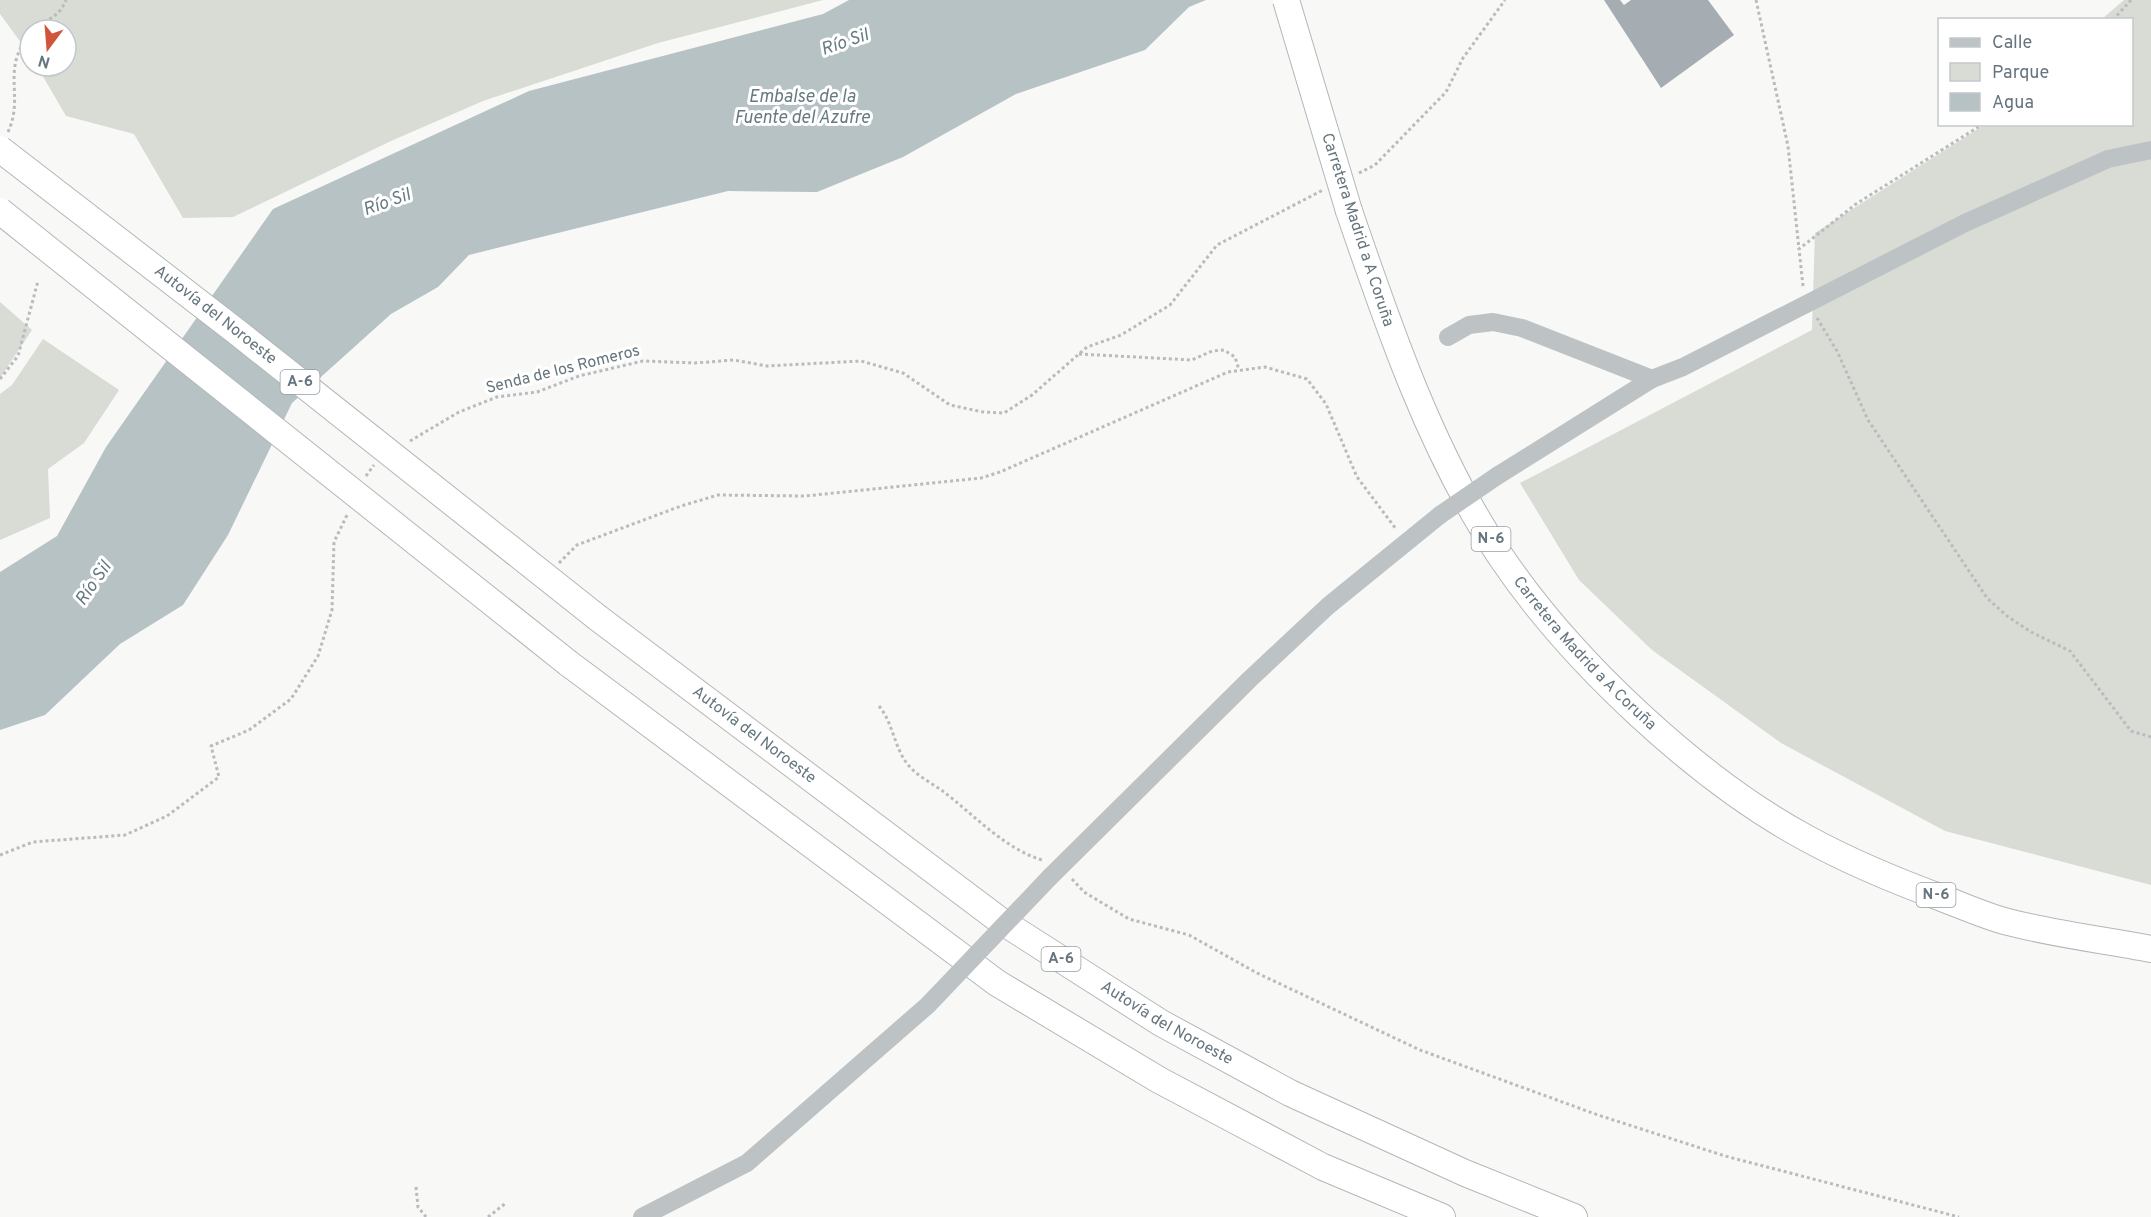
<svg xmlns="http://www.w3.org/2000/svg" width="2151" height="1217" font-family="Overpass,sans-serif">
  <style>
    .green { fill: #d8dcd5 }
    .water { fill: #b7c2c5 }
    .building { fill: #a5adb2 }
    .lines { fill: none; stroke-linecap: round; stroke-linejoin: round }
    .highway-casing { stroke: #b3b7ba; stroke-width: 28 }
    .path { stroke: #b8bcbe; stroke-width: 3; stroke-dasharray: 3 3; stroke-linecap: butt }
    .minor { stroke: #bdc2c5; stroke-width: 18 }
    .highway { stroke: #fff; stroke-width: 26 }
    .highway-bridge-casing { stroke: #b3b7ba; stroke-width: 28; stroke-linecap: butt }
    .minor-bridge { stroke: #bdc2c5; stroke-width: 18 }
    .highway-bridge { stroke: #fff; stroke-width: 26 }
    .labels { text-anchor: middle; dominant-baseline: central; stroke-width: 6; stroke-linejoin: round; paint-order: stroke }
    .shield { fill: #fff; stroke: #949ea5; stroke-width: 1.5 }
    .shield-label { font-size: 15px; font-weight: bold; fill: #66757e }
    .street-label { font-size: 16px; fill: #66757e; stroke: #fff }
    .water-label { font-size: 18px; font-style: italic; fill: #667a7f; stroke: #fff }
  </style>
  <rect width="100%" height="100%" fill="#f8f8f6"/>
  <!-- green -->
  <g class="green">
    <path d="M0,0H823L658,43L483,101L391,141L233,217L183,218L134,134L66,116L37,66H66V30H30V55L0,14Z"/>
    <path d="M2124,0H2151V885L1945,831L1781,743L1652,650L1579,580L1520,483L1812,330L1815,233L1984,125L2132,124V20L2102,19Z"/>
    <path d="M0,302L32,330L0,378Z"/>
    <path d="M43,339L119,390L84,443L48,469L50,518L0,540V394L12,385Z"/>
  </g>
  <!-- water -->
  <path class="water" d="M849,0H1206L1189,7L1145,50L1016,94L903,157L817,192L728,191L469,255L438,287L391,314L292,403L228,535L183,605L120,644L45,715L0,730V572L57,536L106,447L273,209L529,91L823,14Z"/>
  <!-- building -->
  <path class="building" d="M1604,0H1620L1624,5L1631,0H1708L1734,35L1661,88Z"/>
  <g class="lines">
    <!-- highway casing -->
    <g class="highway-casing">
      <g id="highway">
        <path id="s1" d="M1349,211C1389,328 1432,454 1501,557C1571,661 1698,780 1808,839C1852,863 1896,881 1942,898C1963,906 1985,916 2008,922C2054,934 2104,940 2151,949"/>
        <path id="s2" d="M598,618L998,919L1161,1023L1290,1093L1465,1173L1574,1217"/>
        <path d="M568,663L997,983L1159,1080L1323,1167L1442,1217"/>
      </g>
    </g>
    <!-- path -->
    <g class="path">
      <path d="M1756,0L1788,146L1799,249"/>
      <path d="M2113,20L2131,0"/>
      <path d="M35,30C47,18 59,18 66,0"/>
      <path d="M8,132C25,95 0,70 30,34"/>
      <path d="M1359,173L1375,165L1446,92L1463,58L1505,0"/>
      <path d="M1803,286L1799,249L1856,204L1983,124"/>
      <path d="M1817,318L1837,351L1868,420L1987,598L2007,616L2031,632L2070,651L2131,731L2151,737"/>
      <path d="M1079,354L1192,360L1212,351L1224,350L1235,357L1239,370"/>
      <path d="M0,379L18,356L38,281"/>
      <path d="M410,441L459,412L497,397L537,392L579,376L643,361L695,363L734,360L767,366L861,361L903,373L950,405L983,412L1004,413L1032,395L1087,347L1121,335L1170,305L1217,245L1323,190"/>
      <path d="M366,476L374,465"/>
      <path d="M559,563L577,545L681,506L718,495L805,496L981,478L1000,472L1228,372L1265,367L1307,379L1326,404L1357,477L1396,529"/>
      <path d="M879,706C894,724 894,750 910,767C919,777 933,784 944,792C974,815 1005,849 1042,860"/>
      <path d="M0,855L33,842L125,835L167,816L219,777L211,746L249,730L291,699L318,656L332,610L334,542L347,515"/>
      <path d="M1072,879L1084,892L1129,919L1189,935L1257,973L1420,1050L1598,1115L1725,1156L1959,1217"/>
      <path d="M416,1187L418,1207L426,1217"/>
      <path d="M488,1217L506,1203"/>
    </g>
    <!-- minor -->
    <g class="minor">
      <path d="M1448,337L1469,325L1493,322L1522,328L1652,379"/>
      <path d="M1497,476L1652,379L1683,367L1965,223L2108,159L2151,150"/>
      <path d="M1050,877L1250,679L1328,606L1440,515"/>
      <path d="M642,1217L747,1163L928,1005"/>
    </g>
    <!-- highway -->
    <use href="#highway" class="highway"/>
    <!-- highway-bridge casing -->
    <g class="highway-bridge-casing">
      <g id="highway-bridge">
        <path d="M1286,0L1349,211"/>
        <path id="s3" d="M0,149L237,332L598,618"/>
        <path d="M0,211L568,663"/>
      </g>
    </g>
    <!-- minor-bridge -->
    <g class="minor-bridge">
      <path d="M1440,515L1497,476"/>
      <path d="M928,1005L1050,877"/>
    </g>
    <!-- highway-bridge -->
    <use href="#highway-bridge" class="highway-bridge"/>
  </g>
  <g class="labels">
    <!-- shield labels -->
    <g class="shield">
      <rect x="280.5" y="370" width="39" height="24" rx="4.5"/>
      <rect x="1471.5" y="527" width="39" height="24" rx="4.5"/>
      <rect x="1916.5" y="883" width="39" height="24" rx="4.5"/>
      <rect x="1041.5" y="947" width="39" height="24" rx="4.5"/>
    </g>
    <g class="shield-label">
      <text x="300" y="382">A-6</text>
      <text x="1491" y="539">N-6</text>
      <text x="1936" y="895">N-6</text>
      <text x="1061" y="959">A-6</text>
    </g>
    <!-- street labels -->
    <g class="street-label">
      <text transform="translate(1357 230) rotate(72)">Carretera Madrid a A Coruña</text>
      <text stroke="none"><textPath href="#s3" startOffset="272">Autovía del Noroeste</textPath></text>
      <text transform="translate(563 370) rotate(-14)">Senda de los Romeros</text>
      <text stroke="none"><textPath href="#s1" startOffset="507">Carretera Madrid a A Coruña</textPath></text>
      <text stroke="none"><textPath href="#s2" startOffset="195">Autovía del Noroeste</textPath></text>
      <text stroke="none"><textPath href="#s2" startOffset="699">Autovía del Noroeste</textPath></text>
    </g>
    <!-- water labels -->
    <g class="water-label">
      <text transform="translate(845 43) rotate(-19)">Río Sil</text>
      <text x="802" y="97">Embalse de la<tspan x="802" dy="21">Fuente del Azufre</tspan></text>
      <text transform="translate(387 203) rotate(-20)">Río Sil</text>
      <text transform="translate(94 584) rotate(-55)">Río Sil</text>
    </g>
  </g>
  <!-- legend -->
  <rect x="1938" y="18" width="195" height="108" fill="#ffffff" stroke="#c2c8cb" stroke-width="1.5"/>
  <rect x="1950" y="38" width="30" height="9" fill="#bdc2c5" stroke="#c2c8cb" stroke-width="1.5"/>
  <text x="1992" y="48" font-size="18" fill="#66757e">Calle</text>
  <rect x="1950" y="63" width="30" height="18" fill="#d8dcd5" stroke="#c2c8cb" stroke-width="1.5"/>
  <text x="1992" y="78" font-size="18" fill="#66757e">Parque</text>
  <rect x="1950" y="93" width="30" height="18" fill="#b7c2c5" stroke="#c2c8cb" stroke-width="1.5"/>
  <text x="1992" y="108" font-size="18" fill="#66757e">Agua</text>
  <!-- north arrow -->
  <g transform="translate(48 48) rotate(196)"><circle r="28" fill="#ffffff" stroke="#c2c8cb" stroke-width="1.5"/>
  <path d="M0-4.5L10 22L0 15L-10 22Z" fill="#d1543d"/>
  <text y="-9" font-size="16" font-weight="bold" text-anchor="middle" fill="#66757e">N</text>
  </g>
</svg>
